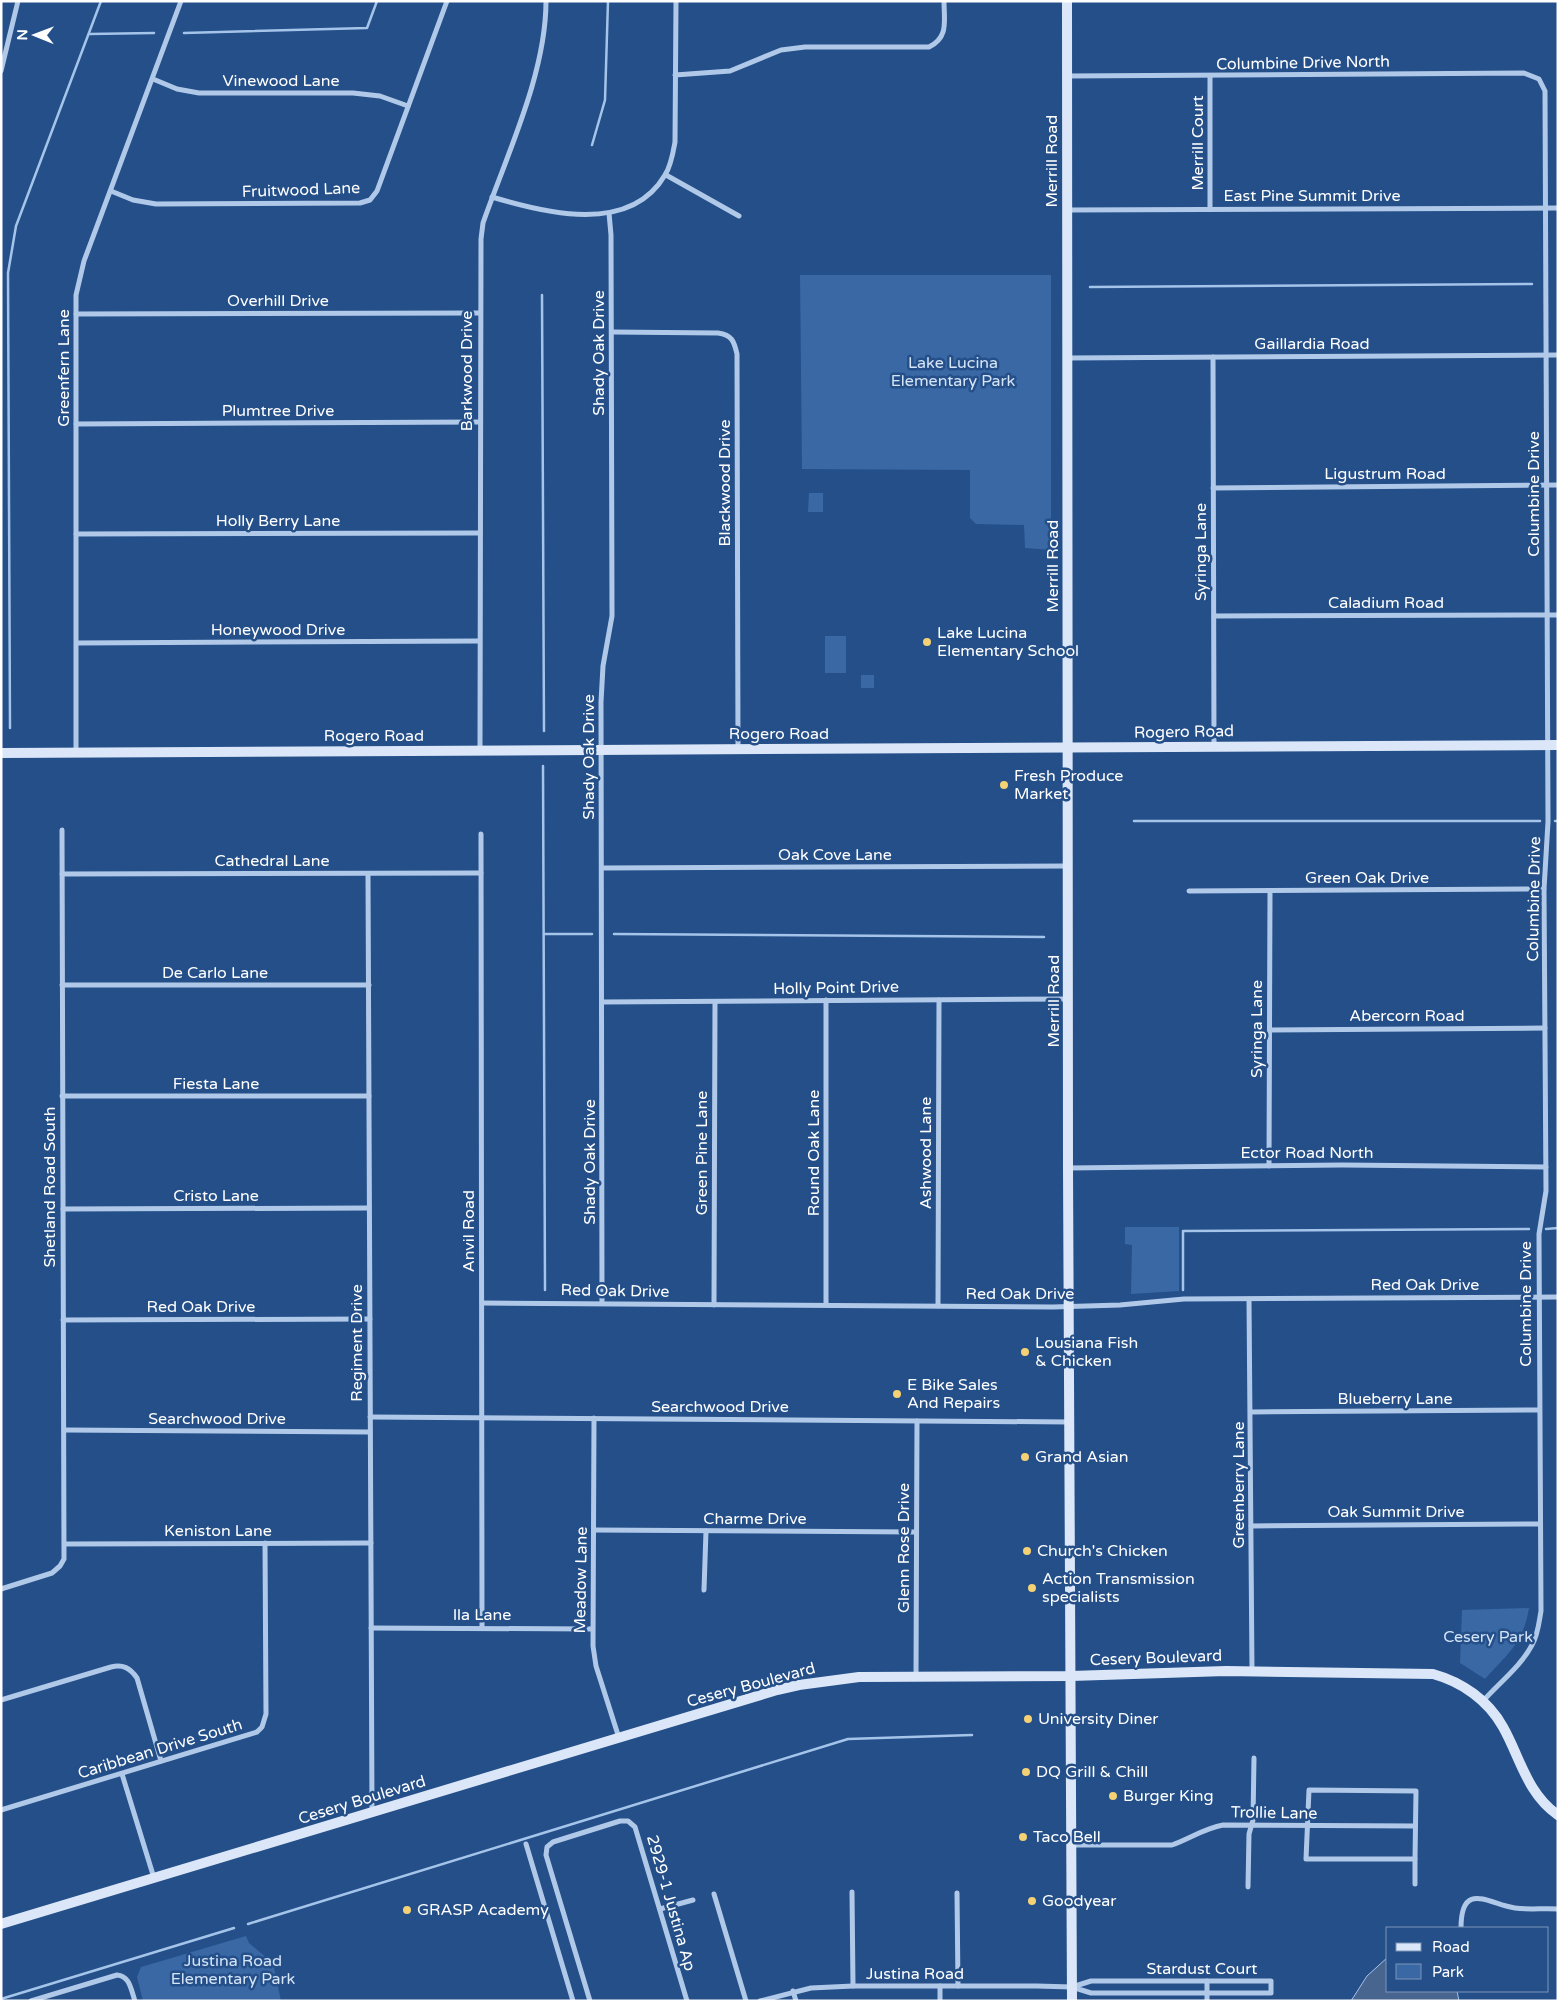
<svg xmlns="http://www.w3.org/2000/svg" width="1559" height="2002" font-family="'Varela Round',sans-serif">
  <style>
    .green { fill: #3968a5 }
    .water { fill: #47658f; stroke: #a5c4ea }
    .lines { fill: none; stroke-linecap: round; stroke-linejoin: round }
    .stream { stroke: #a5c4ea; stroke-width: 2.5 }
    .street { stroke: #b1c9e9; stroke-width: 5 }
    .secondary { stroke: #dbe7f8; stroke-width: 10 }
    .poi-dot { fill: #f4d174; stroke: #244f89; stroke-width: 2 }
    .labels { text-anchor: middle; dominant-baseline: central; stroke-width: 5; stroke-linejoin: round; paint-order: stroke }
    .street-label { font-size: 16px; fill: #fff; stroke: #244f89 }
    .park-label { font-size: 16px; fill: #d5e4f7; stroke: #244f89 }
    .poi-label { font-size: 16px; fill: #fff; stroke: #244f89; text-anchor: start }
  </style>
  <rect width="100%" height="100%" fill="#244f89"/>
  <!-- green -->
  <g class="green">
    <path d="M800,275H1051V550L1025,548L1024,525L976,524L970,518V470L802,469Z"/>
    <path d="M809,493H823V512H808Z"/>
    <rect x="825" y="636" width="21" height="37"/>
    <rect x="861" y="675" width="13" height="13"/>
    <path d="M1125,1227H1179V1291L1131,1294L1132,1245L1125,1244Z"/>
    <path d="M1529,1608C1523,1644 1508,1653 1485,1679L1460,1663L1462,1610Z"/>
    <path d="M246,1936L249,1943L273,1963L281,2001H143L137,1977L141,1967Z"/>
  </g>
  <!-- water -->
  <path class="water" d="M1388,1957V1991H1457L1459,2001H1351L1367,1976Z"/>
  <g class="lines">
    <!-- stream -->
    <g class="stream">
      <path d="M184,33L367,28L377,1"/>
      <path d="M89,34L154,33"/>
      <path d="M592,145L605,100L608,1"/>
      <path d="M1090,287L1532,284"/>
      <path d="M542,295L544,731"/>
      <path d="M10,728L8,273L16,226L101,1"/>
      <path d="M543,766L545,1290"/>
      <path d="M1134,821H1540"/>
      <path d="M1555,821H1558"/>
      <path d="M544,934H592"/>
      <path d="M614,934L1044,937"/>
      <path d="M1546,1229L1558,1228"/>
      <path d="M1183,1290V1231L1529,1229"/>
      <path d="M248,1924L848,1739L972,1735"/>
      <path d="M1,1999L234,1928"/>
    </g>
    <!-- street -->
    <g class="street">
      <path d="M1,71L18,1"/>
      <path d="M675,75L730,71L781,50L805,47H929C949,37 944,21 944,1"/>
      <path d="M1067,76L1524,73L1539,79L1545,91L1548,822L1544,889L1546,1191L1539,1234L1541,1611C1539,1622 1538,1635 1532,1645C1521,1666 1499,1683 1483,1701"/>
      <path d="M1210,76V209"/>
      <path d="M153,79L177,89L199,93H353L380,96L408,106"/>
      <path d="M666,175L739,216"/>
      <path d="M111,191L133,200L156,204L360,203L370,200L377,191L447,1"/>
      <path d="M492,197C545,213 630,235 665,175C671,166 673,153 675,142L676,1"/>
      <path d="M1067,210L1558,208"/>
      <path d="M76,314L479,313"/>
      <path d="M612,332L718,333C732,335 734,341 737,354L738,749"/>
      <path d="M1213,357L1214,746"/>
      <path d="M1067,358L1558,355"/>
      <path d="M76,424L480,422"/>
      <path d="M1213,488L1558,485"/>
      <path d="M76,534L480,533"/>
      <path d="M1214,616L1558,615"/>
      <path d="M77,643L479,641"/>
      <path d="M480,750L481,239L483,223C507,154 546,74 546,1"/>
      <path d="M76,752V295L84,261L181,1"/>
      <path d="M481,834L482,1628"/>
      <path d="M602,868L1068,866"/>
      <path d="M62,874L481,873"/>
      <path d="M368,874L372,1812"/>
      <path d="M1189,891L1544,889"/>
      <path d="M62,985H369"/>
      <path d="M602,1002L1068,999"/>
      <path d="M1270,1030L1545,1028"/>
      <path d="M62,1096H369"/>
      <path d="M1269,1166L1270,891"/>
      <path d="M1068,1168L1342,1165L1546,1167"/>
      <path d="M63,1209L369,1208"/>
      <path d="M1249,1299L1252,1671"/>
      <path d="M482,1303L1053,1307L1120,1305L1184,1299L1558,1297"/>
      <path d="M602,1303L601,702L603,666L612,616L611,235L609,213"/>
      <path d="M714,1305L715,1002"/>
      <path d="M826,1305V1000"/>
      <path d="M938,1306L939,1000"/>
      <path d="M63,1320L370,1319"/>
      <path d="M1251,1412L1539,1410"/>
      <path d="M370,1417L1069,1422"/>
      <path d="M594,1418L593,1646L596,1666L619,1738"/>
      <path d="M64,1430L370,1432"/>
      <path d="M1251,1526L1540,1524"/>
      <path d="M594,1530L916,1532"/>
      <path d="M65,1544L371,1543"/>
      <path d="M1,1589L52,1573L60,1566L64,1559L62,830"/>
      <path d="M704,1590L706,1531"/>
      <path d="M371,1628L592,1629"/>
      <path d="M916,1676L917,1421"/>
      <path d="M1,1700L111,1667C123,1664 130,1668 137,1678L161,1761"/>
      <path d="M122,1774L154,1878"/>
      <path d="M1309,1790L1416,1791L1415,1859H1306Z"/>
      <path d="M1,1810L257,1732L262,1727L266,1714L265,1543"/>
      <path d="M526,1844L573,2001"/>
      <path d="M1072,1845H1172C1189,1839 1205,1828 1223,1825L1415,1826"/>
      <path d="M1415,1884V1859"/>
      <path d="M1248,1887L1249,1834L1253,1820L1254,1758"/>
      <path d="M852,1892L853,1986"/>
      <path d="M957,1893L958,1986"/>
      <path d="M714,1894L746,2001"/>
      <path d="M660,1909L693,1900"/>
      <path d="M1461,1928C1461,1879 1490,1905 1515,1908C1529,1910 1544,1908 1558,1909"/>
      <path d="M1207,1981V2001"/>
      <path d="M940,1986V2001"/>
      <path d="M793,1991L796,2001"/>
      <path d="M31,2001L117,1975C130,1976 131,1990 135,2001"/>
      <path d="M590,2001L546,1855L547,1847L553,1842L620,1821H628L635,1827L687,2001"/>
      <path d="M760,2001L811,1988L853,1986H1037L1072,1987L1091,1993H1271V1981H1091L1072,1987"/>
    </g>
    <!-- secondary -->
    <g class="secondary">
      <path d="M1067,1L1068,1168L1072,2001"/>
      <path d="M1,753L1558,745"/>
      <path d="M1,1924L777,1690L799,1685L859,1677L1071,1676L1226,1671L1433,1674C1462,1682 1488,1700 1503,1727C1520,1757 1527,1794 1558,1815"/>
    </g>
  </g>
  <!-- markers -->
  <g class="poi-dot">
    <circle cx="927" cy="642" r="5"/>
    <circle cx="1004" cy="785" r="5"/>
    <circle cx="1025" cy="1352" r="5"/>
    <circle cx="897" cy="1394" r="5"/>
    <circle cx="1025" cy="1457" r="5"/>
    <circle cx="1027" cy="1551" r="5"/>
    <circle cx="1032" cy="1588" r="5"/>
    <circle cx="1028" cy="1719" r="5"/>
    <circle cx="1026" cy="1772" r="5"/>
    <circle cx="1113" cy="1796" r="5"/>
    <circle cx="1023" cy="1837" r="5"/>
    <circle cx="1032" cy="1901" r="5"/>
    <circle cx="407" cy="1910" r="5"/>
  </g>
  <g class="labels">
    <!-- street labels -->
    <g class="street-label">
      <text transform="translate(1303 63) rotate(-1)">Columbine Drive North</text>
      <text x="281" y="81">Vinewood Lane</text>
      <text transform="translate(1198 143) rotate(-90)">Merrill Court</text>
      <text transform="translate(1052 161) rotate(-90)">Merrill Road</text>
      <text transform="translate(301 190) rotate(-2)">Fruitwood Lane</text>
      <text x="1312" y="196">East Pine Summit Drive</text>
      <text x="278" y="301">Overhill Drive</text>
      <text x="1312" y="344">Gaillardia Road</text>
      <text transform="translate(599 353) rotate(-90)">Shady Oak Drive</text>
      <text transform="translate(64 368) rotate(-90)">Greenfern Lane</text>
      <text transform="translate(467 371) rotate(-90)">Barkwood Drive</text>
      <text x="278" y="411">Plumtree Drive</text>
      <text x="1385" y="474">Ligustrum Road</text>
      <text transform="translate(725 483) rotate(-90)">Blackwood Drive</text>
      <text transform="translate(1534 494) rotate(-90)">Columbine Drive</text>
      <text x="278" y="521">Holly Berry Lane</text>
      <text transform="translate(1201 552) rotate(-90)">Syringa Lane</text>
      <text transform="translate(1053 566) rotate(-90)">Merrill Road</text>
      <text x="1386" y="603">Caladium Road</text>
      <text x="278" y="630">Honeywood Drive</text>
      <text transform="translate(1184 732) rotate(-1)">Rogero Road</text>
      <text x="779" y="734">Rogero Road</text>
      <text x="374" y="736">Rogero Road</text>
      <text transform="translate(589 757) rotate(-90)">Shady Oak Drive</text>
      <text x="835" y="855">Oak Cove Lane</text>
      <text x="272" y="861">Cathedral Lane</text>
      <text x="1367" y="878">Green Oak Drive</text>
      <text transform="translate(1534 899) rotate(-89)">Columbine Drive</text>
      <text x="215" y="973">De Carlo Lane</text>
      <text transform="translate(836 988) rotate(-1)">Holly Point Drive</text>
      <text transform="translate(1054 1001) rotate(-90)">Merrill Road</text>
      <text x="1407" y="1016">Abercorn Road</text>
      <text transform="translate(1257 1029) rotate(-90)">Syringa Lane</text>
      <text x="216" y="1084">Fiesta Lane</text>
      <text transform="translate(702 1153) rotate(-90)">Green Pine Lane</text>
      <text transform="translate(814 1153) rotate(-90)">Round Oak Lane</text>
      <text transform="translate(926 1153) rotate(-90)">Ashwood Lane</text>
      <text x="1307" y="1153">Ector Road North</text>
      <text transform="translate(590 1162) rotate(-90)">Shady Oak Drive</text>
      <text transform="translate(50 1187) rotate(-90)">Shetland Road South</text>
      <text x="216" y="1196">Cristo Lane</text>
      <text transform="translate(469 1231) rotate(-90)">Anvil Road</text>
      <text x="1425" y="1285">Red Oak Drive</text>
      <text transform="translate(615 1291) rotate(1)">Red Oak Drive</text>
      <text x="1020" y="1294">Red Oak Drive</text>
      <text transform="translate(1526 1304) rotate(-90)">Columbine Drive</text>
      <text x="201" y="1307">Red Oak Drive</text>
      <text transform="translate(357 1343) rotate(-90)">Regiment Drive</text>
      <text x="1395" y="1399">Blueberry Lane</text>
      <text x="720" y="1407">Searchwood Drive</text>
      <text x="217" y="1419">Searchwood Drive</text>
      <text transform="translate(1239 1485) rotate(-90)">Greenberry Lane</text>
      <text x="1396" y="1512">Oak Summit Drive</text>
      <text x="755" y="1519">Charme Drive</text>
      <text x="218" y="1531">Keniston Lane</text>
      <text transform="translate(904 1548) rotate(-90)">Glenn Rose Drive</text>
      <text transform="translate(581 1580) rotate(-89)">Meadow Lane</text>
      <text x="482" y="1615">Ila Lane</text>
      <text transform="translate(1156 1658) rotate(-2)">Cesery Boulevard</text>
      <text transform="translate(751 1685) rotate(-15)">Cesery Boulevard</text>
      <text transform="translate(160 1749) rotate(-17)">Caribbean Drive South</text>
      <text transform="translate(362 1800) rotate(-17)">Cesery Boulevard</text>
      <text transform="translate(1274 1813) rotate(1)">Trollie Lane</text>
      <text transform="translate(671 1903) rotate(74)">2929-1 Justina Ap</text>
      <text x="1202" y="1969">Stardust Court</text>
      <text x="915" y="1974">Justina Road</text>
    </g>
    <!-- park labels -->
    <g class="park-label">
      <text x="953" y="363">Lake Lucina<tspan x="953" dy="18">Elementary Park</tspan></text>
      <text x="1488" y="1637">Cesery Park</text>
      <text x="233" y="1961">Justina Road<tspan x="233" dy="18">Elementary Park</tspan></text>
    </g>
    <!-- poi labels -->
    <g class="poi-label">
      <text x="937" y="633">Lake Lucina<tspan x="937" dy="18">Elementary School</tspan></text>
      <text x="1014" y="776">Fresh Produce<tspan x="1014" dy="18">Market</tspan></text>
      <text x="1035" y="1343">Lousiana Fish<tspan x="1035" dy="18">&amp; Chicken</tspan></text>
      <text x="907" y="1385">E Bike Sales<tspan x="907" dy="18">And Repairs</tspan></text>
      <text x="1035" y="1457">Grand Asian</text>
      <text x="1037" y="1551">Church's Chicken</text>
      <text x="1042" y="1579">Action Transmission<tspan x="1042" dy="18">specialists</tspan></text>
      <text x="1038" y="1719">University Diner</text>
      <text x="1036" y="1772">DQ Grill &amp; Chill</text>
      <text x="1123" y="1796">Burger King</text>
      <text x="1033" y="1837">Taco Bell</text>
      <text x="1042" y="1901">Goodyear</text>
      <text x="417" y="1910">GRASP Academy</text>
    </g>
  </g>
  <!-- border -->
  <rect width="1559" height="2002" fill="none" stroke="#ffffff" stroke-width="5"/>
  <!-- legend -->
  <rect x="1386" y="1927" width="162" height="65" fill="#244f89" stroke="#7c95b8"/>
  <rect x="1396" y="1943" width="25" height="8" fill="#dbe7f8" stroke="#7c95b8"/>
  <text x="1432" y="1952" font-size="15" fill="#ffffff">Road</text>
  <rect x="1396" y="1964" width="25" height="15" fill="#3968a5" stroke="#7c95b8"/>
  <text x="1432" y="1977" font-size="15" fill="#ffffff">Park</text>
  <!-- north arrow -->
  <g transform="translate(35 35) rotate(271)" stroke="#244f89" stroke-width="4" paint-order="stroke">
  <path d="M0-4L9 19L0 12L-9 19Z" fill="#ffffff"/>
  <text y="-8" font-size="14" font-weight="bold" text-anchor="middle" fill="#ffffff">N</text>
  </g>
</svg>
